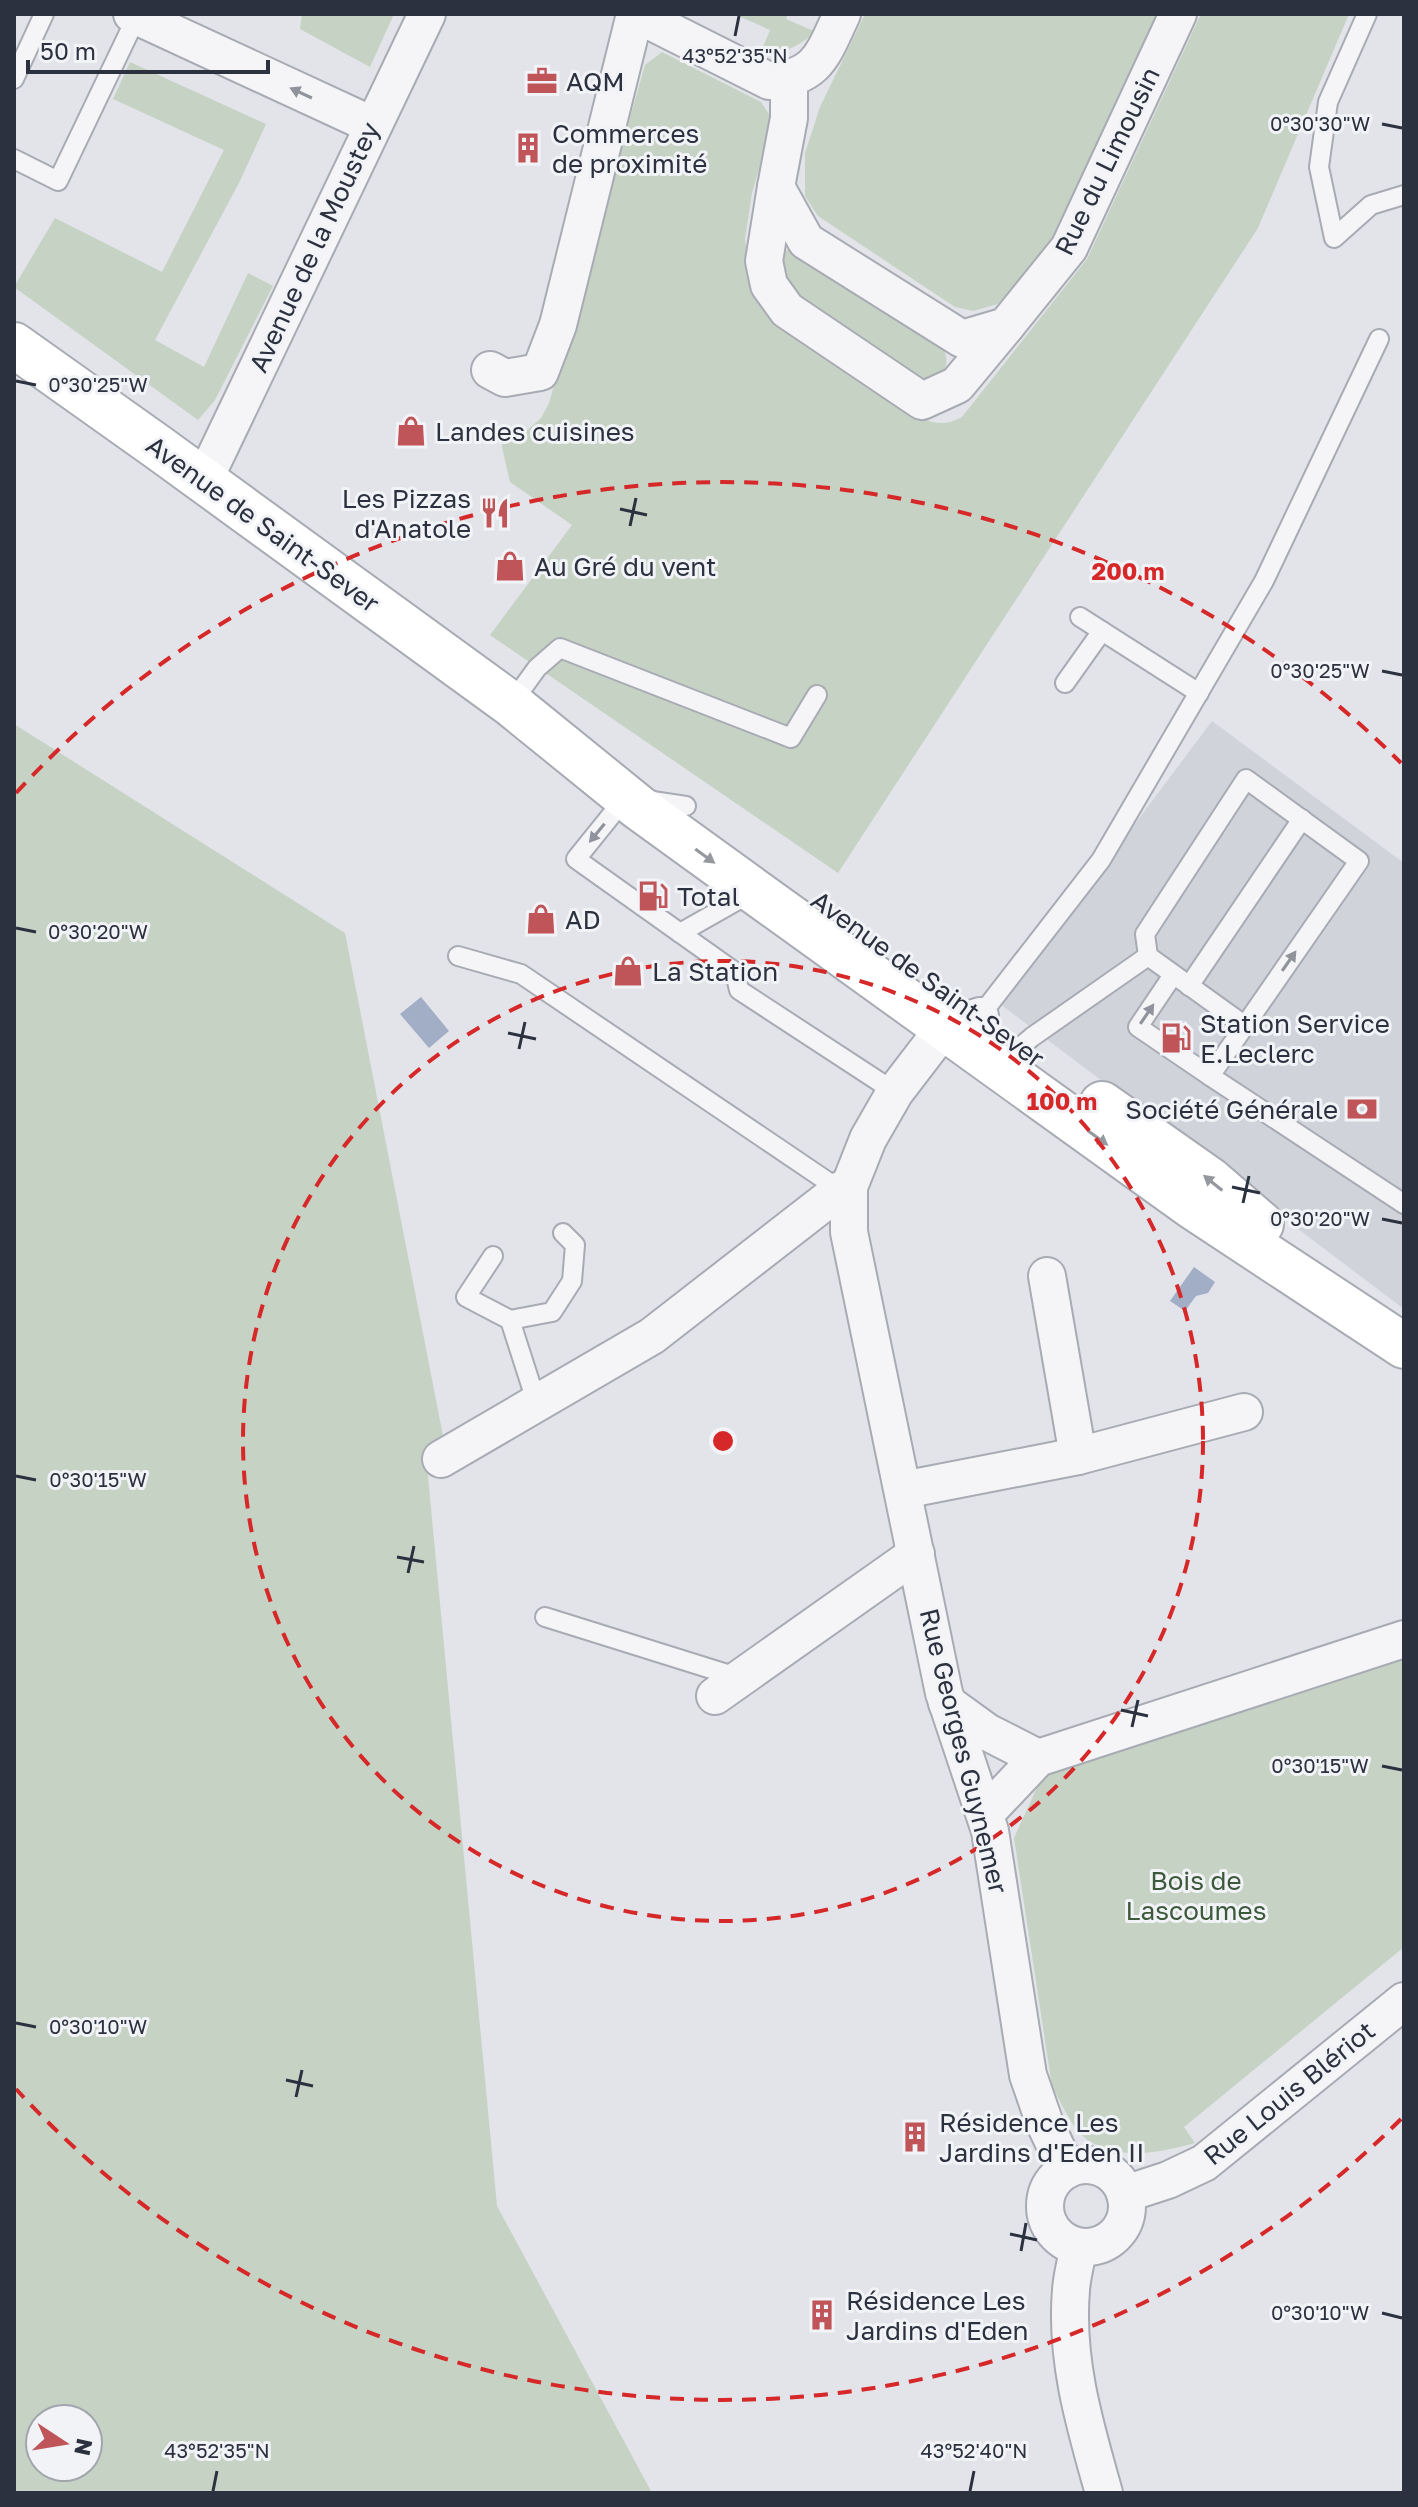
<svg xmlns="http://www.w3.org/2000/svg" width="1418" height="2507" font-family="'Golos Text',sans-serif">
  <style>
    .built { fill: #d1d3db }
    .green { fill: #c6d2c4; fill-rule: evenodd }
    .water { fill: #a1aec5 }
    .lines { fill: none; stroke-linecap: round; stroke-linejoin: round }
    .service-casing { stroke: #a8abb3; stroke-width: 22 }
    .minor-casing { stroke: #a8abb3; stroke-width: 40 }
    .secondary-casing { stroke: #a8abb3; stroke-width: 48 }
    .service { stroke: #f5f5f8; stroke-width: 18 }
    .minor { stroke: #f5f5f8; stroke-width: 36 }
    .secondary { stroke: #fff; stroke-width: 44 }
    .oneway { fill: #90939c }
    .oneway2 { fill: #96989f }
    .ticks { fill: none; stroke: #2c313f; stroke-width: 3 }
    .ring { fill: none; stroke: #d62828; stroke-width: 4; stroke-dasharray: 14 10 }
    .labels { text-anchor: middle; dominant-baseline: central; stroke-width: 6; stroke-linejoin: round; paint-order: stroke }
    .poi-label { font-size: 26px; fill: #2c313f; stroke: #f2f3f7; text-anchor: start }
    .street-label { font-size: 26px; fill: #2c313f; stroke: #f2f3f7 }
    .park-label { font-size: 26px; fill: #3d593b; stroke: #f2f3f7 }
    .ticks-label { font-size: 20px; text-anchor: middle; fill: #2c313f; stroke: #f2f3f7; stroke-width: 6; stroke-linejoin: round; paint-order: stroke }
    .centre { fill: #d62828; stroke: #f2f3f7; stroke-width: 4 }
    .ring-label { font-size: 24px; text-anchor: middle; font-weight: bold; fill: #d62828; stroke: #f2f3f7; stroke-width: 6; stroke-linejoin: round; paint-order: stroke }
  </style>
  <rect width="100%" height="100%" fill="#e2e4e9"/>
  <!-- built -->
  <path class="built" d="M1212,721L1404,863V1309L1000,1004Z"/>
  <!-- green -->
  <g class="green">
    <path d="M302,14H394L370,67L300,29Z"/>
    <path d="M734,14H788L786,19L816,32C795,48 787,53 761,52L770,30Z"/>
    <path d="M865,14H1159L1056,235L998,304L973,311L955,307L818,216L805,196V153L820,107Z"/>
    <path d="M1201,14H1349L1258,228L838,873L490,635L572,525L510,482L502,447V431L524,433L541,418L549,403L645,65L662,52L761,102L771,117L770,132L752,193L745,239L751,287L758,303L768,318L906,410C927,421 940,429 962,417L1087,259Z"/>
    <path d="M130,62L266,124L240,181L155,340L204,367L248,273L273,286L215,400L198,420L14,287L55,218L162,272L224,150L113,99Z"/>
    <path d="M790,248L941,343C947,355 949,363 942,375L917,384L791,298L783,284L781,255Z"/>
    <path d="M14,724L345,933L444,1441L427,1466L497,2206L652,2493H14ZM40,2419H88V2467H40Z"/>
    <path d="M1404,1650V1947L1184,2127L1195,2143C1161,2152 1124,2161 1091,2142C1073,2132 1062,2104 1052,2086L1014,1838L1040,1781L1050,1769Z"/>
  </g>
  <!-- water -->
  <g class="water">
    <path d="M421,997L449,1031L429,1048L400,1014Z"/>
    <path d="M1194,1267L1215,1282L1208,1293L1196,1296L1185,1311L1170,1301Z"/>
  </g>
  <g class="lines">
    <!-- service casing -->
    <g class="service-casing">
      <g id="service">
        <path d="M1367,14L1328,102L1319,167L1334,238L1371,205L1404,195"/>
        <path d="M14,79L44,14"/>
        <path d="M14,159L58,181L137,16"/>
        <path d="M1080,617L1199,693"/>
        <path d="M1065,683L1102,631"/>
        <path d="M511,704L537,668L560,648L791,738L817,695"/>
        <path d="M686,806L626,797L576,859L735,972L739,990L895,1092"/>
        <path d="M680,933L754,891"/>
        <path d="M458,956L521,974L840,1190"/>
        <path d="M1148,956L1145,934L1246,779L1359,861L1210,1076L1404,1204"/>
        <path d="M1173,975L1138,1027L1210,1076"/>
        <path d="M1189,986L1302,819"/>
        <path d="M980,1016L1101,860L1264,581L1379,339"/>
        <path d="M999,1065L1032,1037L1148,956L1244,1025"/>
        <path d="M493,1256L466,1297L510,1320L537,1404"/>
        <path d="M510,1320L552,1312L572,1281L575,1245L563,1233"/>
        <path d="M545,1617L740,1678"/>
      </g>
    </g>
    <!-- minor casing -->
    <g class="minor-casing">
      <g id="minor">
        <path d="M132,14L372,125"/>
        <path d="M636,14L769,81C818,78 823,54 842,14"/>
        <path d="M789,79V118L776,187L806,241L962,339L1006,326L1069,248L1178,14"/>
        <path d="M776,187L764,261L769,285L787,310L922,401L957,385L1006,326"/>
        <path d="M490,370L505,378L540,372L558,325L635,14"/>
        <path d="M204,480L427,14"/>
        <path d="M980,1016L944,1028L895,1092L868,1139L849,1187V1232L944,1693L990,1831L1028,2075L1045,2124L1067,2170"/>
        <path d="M1047,1276L1078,1456"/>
        <path d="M441,1459L652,1336L840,1190L849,1187"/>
        <path d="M903,1490L1078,1456L1244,1412"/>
        <path d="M715,1696L916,1554"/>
        <path d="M947,1703L987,1732L1038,1758"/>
        <path d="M986,1813L1038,1758L1404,1639"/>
        <circle cx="1086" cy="2206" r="41"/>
        <path d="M1125,2194L1168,2180L1204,2163L1404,2001"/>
        <path d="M1079,2247C1076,2261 1072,2275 1071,2290C1065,2360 1085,2426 1104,2493"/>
      </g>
    </g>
    <!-- secondary casing -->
    <g class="secondary-casing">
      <g id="secondary">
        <path d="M14,345L159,448L511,704L638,807L754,891L1193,1207L1404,1346"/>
        <path d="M1102,1104L1210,1180L1261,1224"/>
      </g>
    </g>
    <!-- service -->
    <use href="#service" class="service"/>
    <!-- minor -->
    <use href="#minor" class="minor"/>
    <!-- secondary -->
    <use href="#secondary" class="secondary"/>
  </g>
  <!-- one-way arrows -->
  <defs><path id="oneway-solid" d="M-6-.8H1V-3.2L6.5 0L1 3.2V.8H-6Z" transform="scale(2)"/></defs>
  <g class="oneway">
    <use href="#oneway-solid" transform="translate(301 93) rotate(-155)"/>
    <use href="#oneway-solid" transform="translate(597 833) rotate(129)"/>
    <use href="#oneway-solid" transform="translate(1289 961) rotate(-55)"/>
    <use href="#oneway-solid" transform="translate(1147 1014) rotate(-56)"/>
  </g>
  <g class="oneway2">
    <use href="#oneway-solid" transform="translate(705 856) rotate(36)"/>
    <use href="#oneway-solid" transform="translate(1098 1138) rotate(36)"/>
    <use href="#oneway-solid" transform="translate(1213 1183) rotate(-141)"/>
  </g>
  <!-- ticks -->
  <path class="ticks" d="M735,36L739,16M1382,124L1402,128M16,381L36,385M620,509L647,515M630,526L636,498M1382,671L1402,675M16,928L36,932M508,1033L536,1039M519,1049L525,1022M1232,1187L1260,1193M1243,1203L1249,1176M1382,1219L1402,1223M16,1476L36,1480M397,1557L424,1562M408,1573L414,1546M1121,1710L1148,1716M1132,1727L1138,1700M1382,1766L1402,1770M16,2023L36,2027M286,2080L313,2086M296,2097L302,2070M1010,2234L1037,2240M1021,2251L1026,2223M1382,2313L1402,2318M213,2491L217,2471M970,2491L974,2471"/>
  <!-- distance rings -->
  <g class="ring">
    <circle cx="723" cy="1441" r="480"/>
    <path d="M1401 2119A959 959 0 0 1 16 2089M16 793A959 959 0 0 1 1401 763"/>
  </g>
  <!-- icons -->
  <defs>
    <g id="office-bare" transform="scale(2.4)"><path d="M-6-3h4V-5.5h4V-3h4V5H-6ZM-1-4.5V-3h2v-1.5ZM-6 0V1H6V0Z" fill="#c05559" stroke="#f2f3f7" stroke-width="2.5" paint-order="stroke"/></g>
    <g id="building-bare" transform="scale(2.4)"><path d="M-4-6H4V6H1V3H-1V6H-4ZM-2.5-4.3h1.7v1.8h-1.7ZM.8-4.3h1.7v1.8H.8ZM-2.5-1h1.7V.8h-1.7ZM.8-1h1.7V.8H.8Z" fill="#c05559" stroke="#f2f3f7" stroke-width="2.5" paint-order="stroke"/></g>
    <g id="shop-bare" transform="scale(2.4)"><path d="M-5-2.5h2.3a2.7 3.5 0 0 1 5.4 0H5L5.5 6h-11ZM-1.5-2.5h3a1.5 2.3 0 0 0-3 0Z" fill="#c05559" stroke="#f2f3f7" stroke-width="2.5" paint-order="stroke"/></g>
    <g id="restaurant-bare" transform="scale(2.4)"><path d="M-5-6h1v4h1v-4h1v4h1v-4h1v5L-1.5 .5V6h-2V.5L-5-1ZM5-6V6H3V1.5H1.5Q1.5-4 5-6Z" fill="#c05559" stroke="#f2f3f7" stroke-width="2.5" paint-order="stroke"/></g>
    <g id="fuel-bare" transform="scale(2.4)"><path d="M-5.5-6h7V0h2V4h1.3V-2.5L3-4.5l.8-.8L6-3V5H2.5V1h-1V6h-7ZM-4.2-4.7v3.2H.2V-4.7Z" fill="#c05559" stroke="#f2f3f7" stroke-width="2.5" paint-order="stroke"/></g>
    <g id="bank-bare" transform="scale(2.4)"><path d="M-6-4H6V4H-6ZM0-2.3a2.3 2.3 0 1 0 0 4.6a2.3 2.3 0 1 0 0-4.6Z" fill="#c05559" stroke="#f2f3f7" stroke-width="2.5" paint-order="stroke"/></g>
  </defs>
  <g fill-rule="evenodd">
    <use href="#office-bare" x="542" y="81"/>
    <use href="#building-bare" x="528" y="148"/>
    <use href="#shop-bare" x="411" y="431"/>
    <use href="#restaurant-bare" x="495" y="513"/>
    <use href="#shop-bare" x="510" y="566"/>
    <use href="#fuel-bare" x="653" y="896"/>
    <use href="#shop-bare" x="541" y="919"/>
    <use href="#shop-bare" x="628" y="971"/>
    <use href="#fuel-bare" x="1176" y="1038"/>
    <use href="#bank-bare" x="1362" y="1109"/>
    <use href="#building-bare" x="915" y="2137"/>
    <use href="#building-bare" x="822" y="2315"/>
  </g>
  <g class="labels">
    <!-- poi labels -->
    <g class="poi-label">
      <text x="566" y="81">AQM</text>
      <text x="552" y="133">Commerces<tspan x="552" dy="30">de proximité</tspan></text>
      <text x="435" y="431">Landes cuisines</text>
      <text x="471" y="498" text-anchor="end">Les Pizzas<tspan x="471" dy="30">d'Anatole</tspan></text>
      <text x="534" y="566">Au Gré du vent</text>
      <text x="677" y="896">Total</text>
      <text x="565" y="919">AD</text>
      <text x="652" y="971">La Station</text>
      <text x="1200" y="1023">Station Service<tspan x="1200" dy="30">E.Leclerc</tspan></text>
      <text x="1338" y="1109" text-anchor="end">Société Générale</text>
      <text x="939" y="2122">Résidence Les<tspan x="939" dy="30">Jardins d'Eden II</tspan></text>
      <text x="846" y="2300">Résidence Les<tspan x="846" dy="30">Jardins d'Eden</tspan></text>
    </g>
    <!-- street labels -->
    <g class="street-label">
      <text transform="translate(1107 161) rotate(-64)">Rue du Limousin</text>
      <text transform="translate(314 247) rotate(-65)">Avenue de la Moustey</text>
      <text transform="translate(263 524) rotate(36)">Avenue de Saint-Sever</text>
      <text transform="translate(928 979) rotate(36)">Avenue de Saint-Sever</text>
      <text transform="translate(964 1751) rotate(76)">Rue Georges Guynemer</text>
      <text transform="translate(1289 2093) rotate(-39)">Rue Louis Blériot</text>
    </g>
    <!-- park labels -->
    <g class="park-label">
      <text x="1196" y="1880">Bois de<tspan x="1196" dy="30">Lascoumes</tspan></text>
    </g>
  </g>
  <g class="ticks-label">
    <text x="735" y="63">43°52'35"N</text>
    <text x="1320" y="131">0°30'30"W</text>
    <text x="98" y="392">0°30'25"W</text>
    <text x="1320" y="678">0°30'25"W</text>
    <text x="98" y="939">0°30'20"W</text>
    <text x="1320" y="1226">0°30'20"W</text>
    <text x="98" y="1487">0°30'15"W</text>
    <text x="1320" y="1773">0°30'15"W</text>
    <text x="98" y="2034">0°30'10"W</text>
    <text x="1320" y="2320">0°30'10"W</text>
    <text x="217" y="2458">43°52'35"N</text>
    <text x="974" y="2458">43°52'40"N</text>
  </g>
  <circle cx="723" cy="1441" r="12" class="centre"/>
  <g class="ring-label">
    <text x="1128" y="580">200 m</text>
    <text x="1062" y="1110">100 m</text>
  </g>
  <!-- border -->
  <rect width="1418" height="2507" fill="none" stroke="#2c313f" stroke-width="32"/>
  <!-- north arrow -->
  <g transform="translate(64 2443) rotate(102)"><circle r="38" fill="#f2f3f7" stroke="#a3a5ad" stroke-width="2"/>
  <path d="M0-6L14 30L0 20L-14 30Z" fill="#c05559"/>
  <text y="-12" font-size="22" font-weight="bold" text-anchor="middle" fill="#2c313f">N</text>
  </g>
  <!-- scale -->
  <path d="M28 60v12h240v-12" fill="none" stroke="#2c313f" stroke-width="4"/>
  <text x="40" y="60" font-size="24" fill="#2c313f" stroke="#f2f3f7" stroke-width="6" paint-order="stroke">50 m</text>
</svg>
